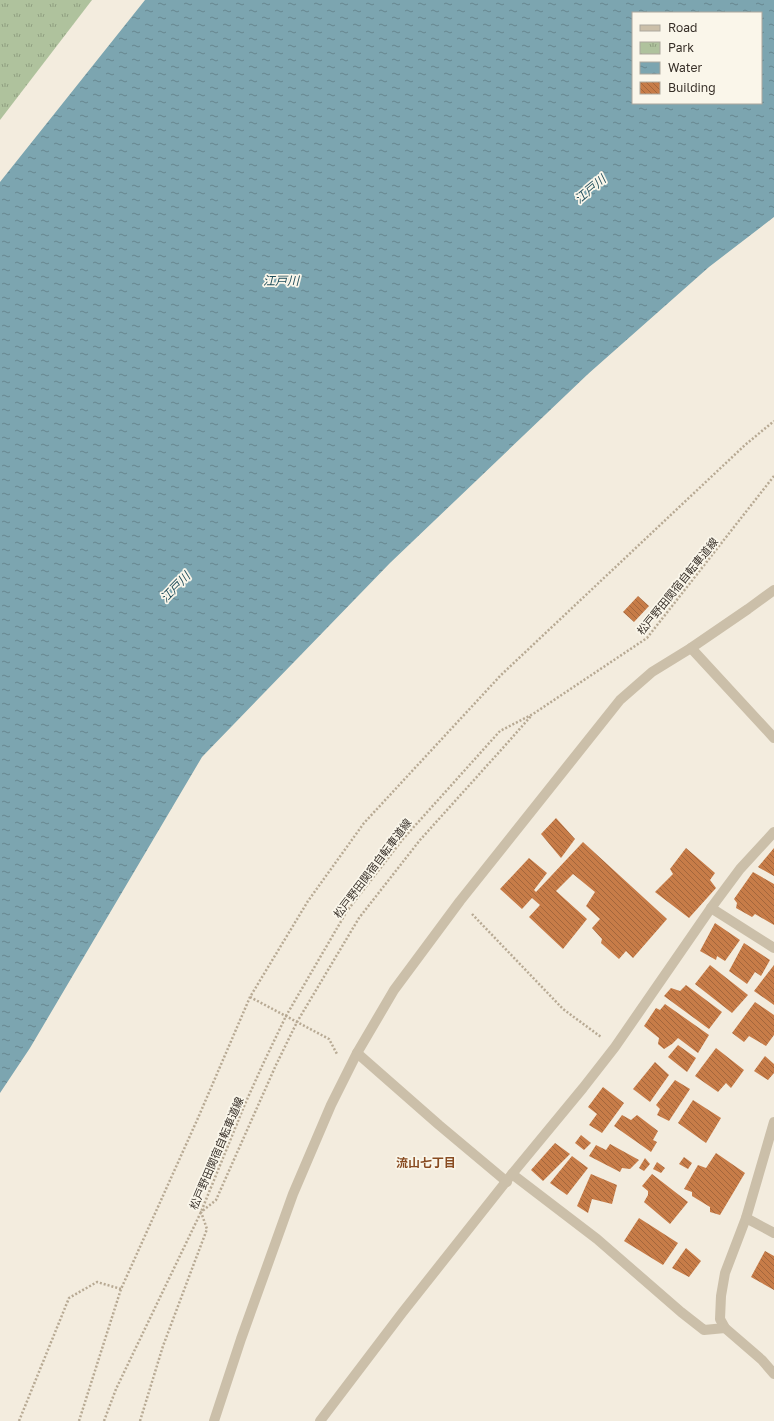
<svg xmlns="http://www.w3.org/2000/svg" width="774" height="1421" font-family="'Golos Text','Noto Sans JP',sans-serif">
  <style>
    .park { fill: url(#park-tufts) }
    .water { fill: url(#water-ripples); fill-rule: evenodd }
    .building { fill: url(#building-back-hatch) }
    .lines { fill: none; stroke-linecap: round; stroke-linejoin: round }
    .path { stroke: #b7a993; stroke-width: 2.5; stroke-dasharray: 2 2; stroke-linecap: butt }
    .minor { stroke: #cbbfa9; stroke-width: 10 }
    .labels { text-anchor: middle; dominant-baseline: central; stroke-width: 3.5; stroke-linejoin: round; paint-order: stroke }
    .street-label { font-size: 11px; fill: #383029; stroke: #faf6ea }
    .water-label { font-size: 12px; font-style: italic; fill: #1e4c5a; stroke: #faf6ea }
    .neighbourhood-label { font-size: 12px; font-weight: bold; fill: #884b21; stroke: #faf6ea }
  </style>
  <defs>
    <pattern id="park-tufts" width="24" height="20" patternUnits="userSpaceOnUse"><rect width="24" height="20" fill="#afc29d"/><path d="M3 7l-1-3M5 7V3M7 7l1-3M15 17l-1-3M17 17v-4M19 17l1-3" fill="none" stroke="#8f9e80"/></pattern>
    <pattern id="water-ripples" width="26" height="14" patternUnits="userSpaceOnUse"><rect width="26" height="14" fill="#7ca5b0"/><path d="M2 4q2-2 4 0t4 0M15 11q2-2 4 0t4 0" fill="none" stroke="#67878f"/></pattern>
    <pattern id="building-back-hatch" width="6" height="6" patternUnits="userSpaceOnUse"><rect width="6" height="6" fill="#c77c48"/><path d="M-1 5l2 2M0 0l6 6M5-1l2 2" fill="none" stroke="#a3663c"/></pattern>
  </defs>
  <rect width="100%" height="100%" fill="#f3ecde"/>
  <!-- park -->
  <path class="park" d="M0,0H92L0,120Z"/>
  <!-- water -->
  <path class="water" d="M145,0H774V217L709,267L588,374L390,563L202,757L30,1048L0,1093V182ZM633,13H761V103H633Z"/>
  <!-- building -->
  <g class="building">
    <path d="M638,596L649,606L634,622L623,612Z"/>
    <path d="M556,818L575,839L561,858L541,834Z"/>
    <path d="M583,842L667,919L633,958L626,951L619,959L601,943L602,939L592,928L600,919L586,906L595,892L573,874L556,891L587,919L563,949L529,917L540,905L532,898L522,909L500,889L529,858L547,873L534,890L536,892Z"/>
    <path d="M686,848L715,873L710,880L716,888L689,918L655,892L673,874L670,869Z"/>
    <path d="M774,848V876L758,867Z"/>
    <path d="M753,872L774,884V925L755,914L752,917L736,908L737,903L734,899Z"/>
    <path d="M715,923L740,940L725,961L717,956L716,960L700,951Z"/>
    <path d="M744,943L770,960L761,976L755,972L747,984L729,971Z"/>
    <path d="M710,965L748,995L732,1013L695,984Z"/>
    <path d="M774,965V1005L754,991Z"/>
    <path d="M686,985L722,1012L709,1029L664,996L671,988L680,991Z"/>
    <path d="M755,1002L774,1015V1035L766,1046L749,1036L744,1042L732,1033Z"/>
    <path d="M665,1004L709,1035L698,1053L678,1038L672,1044L664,1049L658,1044L659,1038L644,1026L656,1008L660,1010Z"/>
    <path d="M678,1045L696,1058L687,1072L668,1057Z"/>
    <path d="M716,1048L744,1070L731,1088L726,1083L718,1092L695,1076Z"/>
    <path d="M765,1056L774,1064V1073L768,1080L754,1071Z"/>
    <path d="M655,1062L669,1075L650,1102L633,1089Z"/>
    <path d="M675,1080L690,1089L669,1121L657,1115L660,1109L656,1105Z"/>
    <path d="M603,1087L624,1103L602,1133L589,1125L597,1114L588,1107Z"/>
    <path d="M693,1100L721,1118L706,1143L678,1123Z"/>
    <path d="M622,1115L631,1120L637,1115L658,1131L653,1140L657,1142L651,1152L614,1126Z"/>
    <path d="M581,1135L591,1143L584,1150L575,1143Z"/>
    <path d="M555,1143L570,1154L543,1181L531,1170Z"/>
    <path d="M610,1144L639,1160L630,1169L622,1168L620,1172L589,1156L596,1145L606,1150Z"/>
    <path d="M716,1153L745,1173L720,1215L710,1212V1207L692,1196V1192L684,1189L698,1165L706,1168Z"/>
    <path d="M572,1156L588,1168L567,1195L550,1183Z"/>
    <path d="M684,1157L692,1163L688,1169L679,1164Z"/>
    <path d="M645,1158L650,1164L644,1171L639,1168Z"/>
    <path d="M657,1162L665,1168L661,1173L653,1169Z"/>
    <path d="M591,1174L617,1185L612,1204L592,1199L588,1213L577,1206Z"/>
    <path d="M652,1174L688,1202L670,1224L644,1202L648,1195V1191L642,1186Z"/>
    <path d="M639,1218L678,1243L663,1265L624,1241Z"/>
    <path d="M686,1248L701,1261L689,1277L672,1268Z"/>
    <path d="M765,1251L774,1256V1290L751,1277Z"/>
  </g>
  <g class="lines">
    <!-- path -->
    <g class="path">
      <path d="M472,914L563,1009L601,1037"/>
      <path d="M250,997L329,1039L337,1054"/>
      <path d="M19,1421L69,1298L97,1282L121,1289"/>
      <path d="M79,1421L121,1289L198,1118L250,997L308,901L364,823L501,675L745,445L774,421"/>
      <path d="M104,1421L116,1389L201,1212L245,1104L263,1064L286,1016L347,911L403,839L500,731L533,714L647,638L774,476"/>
      <path d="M140,1421L163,1346L207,1229L201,1212L216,1200L276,1065L297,1022L359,918L420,840L510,740L531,716"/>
    </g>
    <!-- minor -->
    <g class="minor">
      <path d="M691,648L774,738"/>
      <path d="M711,908L774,948"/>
      <path d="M357,1053L439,1125L507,1182"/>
      <path d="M774,1122L746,1218L725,1273L721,1296L720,1319L725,1328L762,1360L774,1374"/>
      <path d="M512,1174L597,1239L681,1312L704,1330L725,1328"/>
      <path d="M746,1218L774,1233"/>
      <path d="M214,1421L241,1339L293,1194L331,1105L357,1053L394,990L460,901L620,700L652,672L691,648L748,609L774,590"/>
      <path d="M320,1421L402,1313L512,1174L583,1088L615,1047L711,908L740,869L774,832"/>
    </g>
  </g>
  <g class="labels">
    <!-- street labels -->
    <g class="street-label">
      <text transform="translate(677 586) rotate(-51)">松戸野田関宿自転車道線</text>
      <text transform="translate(372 868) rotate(-53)">松戸野田関宿自転車道線</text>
      <text transform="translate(216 1153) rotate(-67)">松戸野田関宿自転車道線</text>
    </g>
    <!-- water labels -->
    <g class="water-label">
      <text transform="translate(590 189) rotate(-40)">江戸川</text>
      <text x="281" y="280">江戸川</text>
      <text transform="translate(175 587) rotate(-46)">江戸川</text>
    </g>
    <!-- neighbourhood labels -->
    <g class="neighbourhood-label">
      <text x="426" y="1162">流山七丁目</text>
    </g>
  </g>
  <!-- legend -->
  <rect x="632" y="12" width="130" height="92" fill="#faf6ea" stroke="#aca79d"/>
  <rect x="640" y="25" width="20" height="6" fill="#cbbfa9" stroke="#aca79d"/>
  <text x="668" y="32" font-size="12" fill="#383029">Road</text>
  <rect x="640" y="42" width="20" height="12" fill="url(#park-tufts)" stroke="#aca79d"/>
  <text x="668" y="52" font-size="12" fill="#383029">Park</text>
  <rect x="640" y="62" width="20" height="12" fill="url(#water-ripples)" stroke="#aca79d"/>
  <text x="668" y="72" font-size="12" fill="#383029">Water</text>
  <rect x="640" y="82" width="20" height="12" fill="url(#building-back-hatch)" stroke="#aca79d"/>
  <text x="668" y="92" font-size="12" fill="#383029">Building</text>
</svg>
